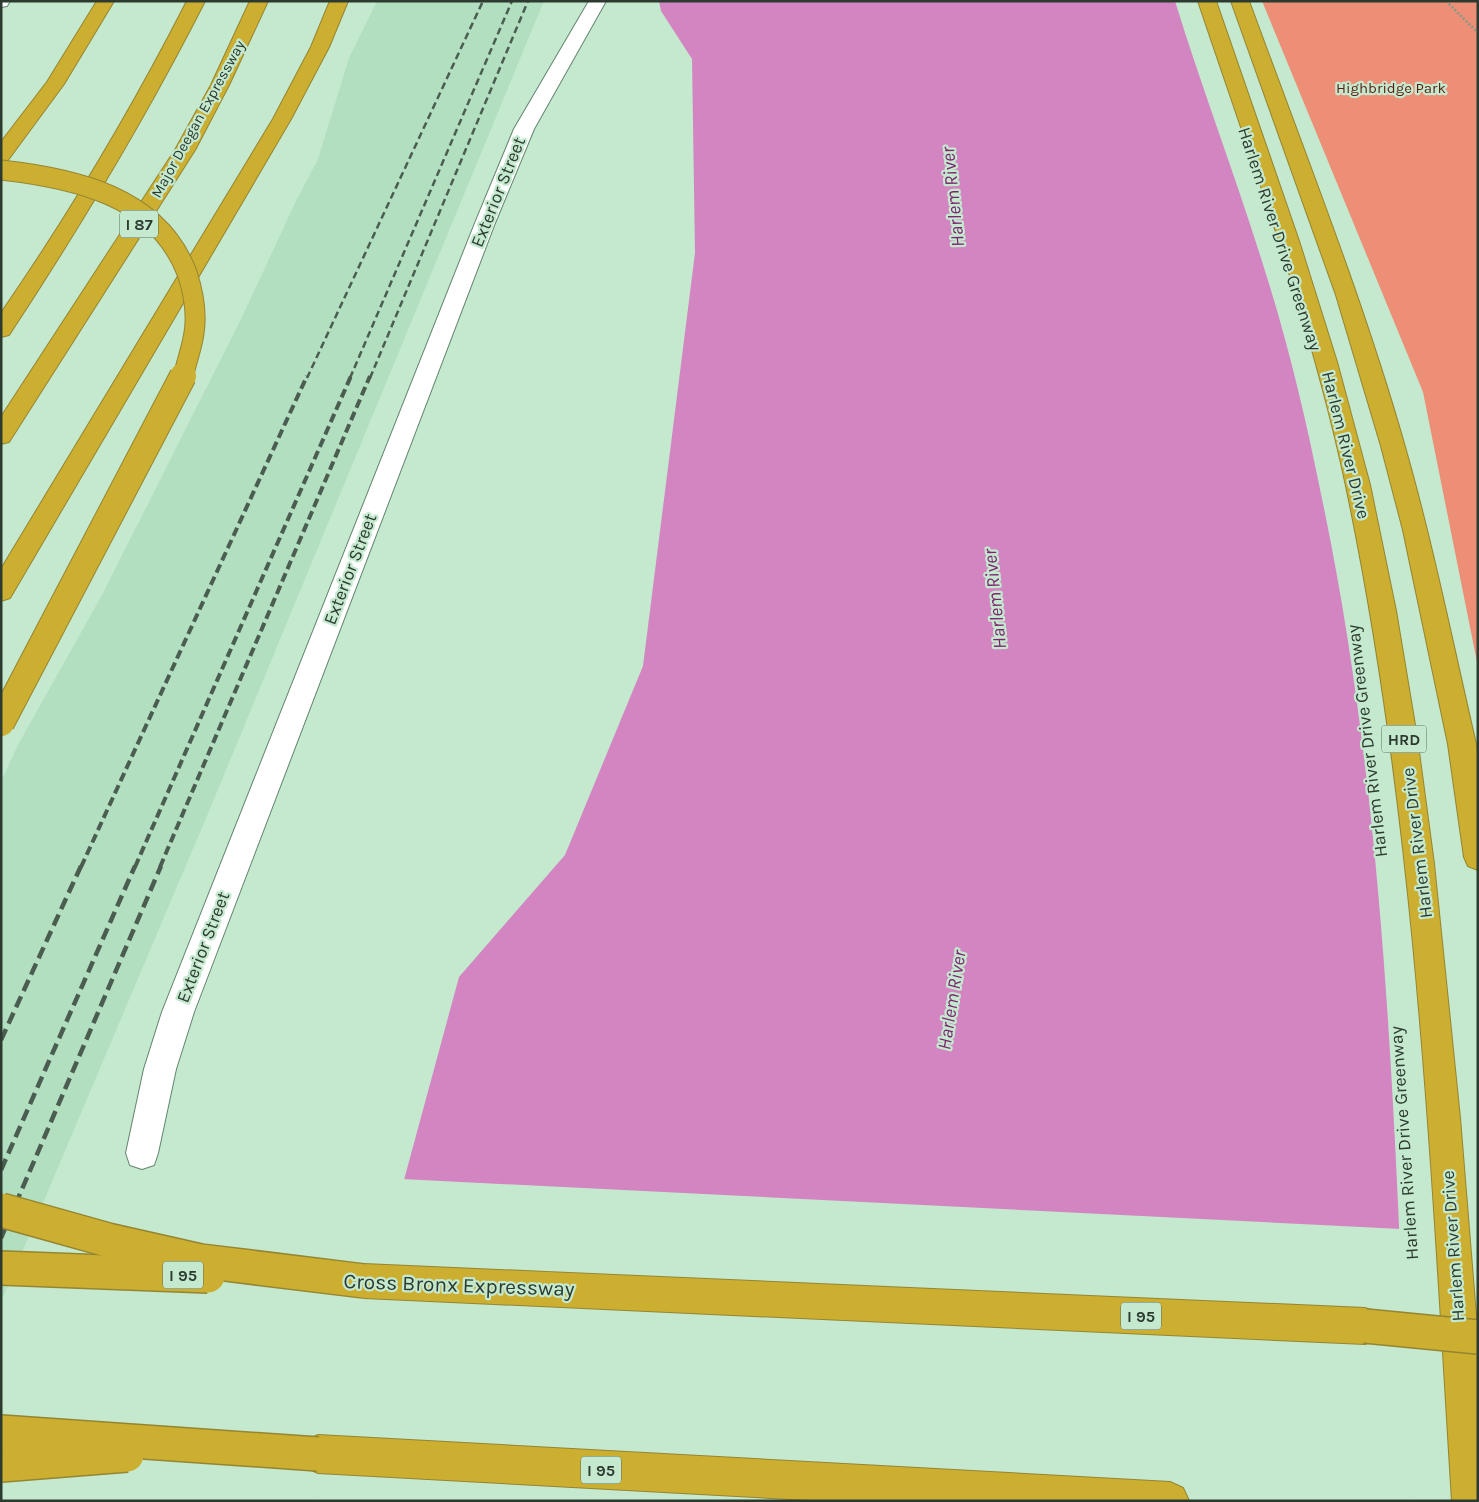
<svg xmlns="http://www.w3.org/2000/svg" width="1479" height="1502" font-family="Karla,sans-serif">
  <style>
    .built { fill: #b3dfc1 }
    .green { fill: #ed8e76 }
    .water { fill: #d285c1 }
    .pier { fill: #c4e9cf }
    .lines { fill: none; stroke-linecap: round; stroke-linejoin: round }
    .street-casing { stroke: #63846e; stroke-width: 2 }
    .secondary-casing { stroke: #63846e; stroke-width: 2 }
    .highway-casing { stroke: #948531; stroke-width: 2 }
    .path { stroke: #809b88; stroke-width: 2.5; stroke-dasharray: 2 2; stroke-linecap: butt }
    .street { fill: #fff; fill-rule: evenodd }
    .secondary { fill: #fff; fill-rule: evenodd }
    .highway { fill: #ccae31; fill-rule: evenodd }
    .rail-far2 { stroke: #4b5d50; stroke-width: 2.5; stroke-dasharray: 7 4; stroke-linecap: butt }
    .rail-far1 { stroke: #4b5d50; stroke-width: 4; stroke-dasharray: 9 4.5; stroke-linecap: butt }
    .rail { stroke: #4b5d50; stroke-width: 4.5; stroke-dasharray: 12 6; stroke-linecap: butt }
    .highway-bridge-far2-casing { stroke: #948531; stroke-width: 21; stroke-linecap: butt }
    .highway-bridge-far1-casing { stroke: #948531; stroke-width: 28; stroke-linecap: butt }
    .highway-bridge-casing { stroke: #948531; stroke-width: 36; stroke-linecap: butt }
    .highway-bridge-far2 { stroke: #ccae31; stroke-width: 19 }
    .highway-bridge-far1 { stroke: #ccae31; stroke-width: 26 }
    .highway-bridge { stroke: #ccae31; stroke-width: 33 }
    .labels { text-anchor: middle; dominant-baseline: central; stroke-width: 4.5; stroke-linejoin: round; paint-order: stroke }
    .far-park-label { font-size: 15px; fill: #5a1f10; stroke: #c4e9cf }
    .far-street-label { font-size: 15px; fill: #2c3a30; stroke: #c4e9cf }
    .shield { fill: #c4e9cf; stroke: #5a6e60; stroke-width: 1 }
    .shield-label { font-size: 16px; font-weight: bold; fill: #2c3a30 }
    .street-label { font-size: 18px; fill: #2c3a30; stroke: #c4e9cf }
    .water-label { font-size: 19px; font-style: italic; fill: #7e2470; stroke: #c4e9cf }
    .near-street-label { font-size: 21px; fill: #2c3a30; stroke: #c4e9cf }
  </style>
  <rect width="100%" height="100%" fill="#c4e9cf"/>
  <!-- built -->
  <path class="built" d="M377,1H544L212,804L1,1302V781L19,743L102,595L242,317L295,203L318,159L349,58Z"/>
  <!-- green -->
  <path class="green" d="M1262,1H1478V667L1423,392Z"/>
  <!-- water -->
  <path class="water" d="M659,1H1175C1203,92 1237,180 1265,271C1288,343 1306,419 1321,494C1391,824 1395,1164 1411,1501H317L459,977L565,855L643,666L695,253L692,59L661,11Z"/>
  <!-- pier -->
  <path class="pier" d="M402,1179L1401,1229L1414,1501H314Z"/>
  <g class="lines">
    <!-- street casing -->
    <g class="street-casing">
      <path id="street" d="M589,1H606L534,129L495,223L194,1012L176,1069L158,1153L154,1165L142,1169L130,1165L126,1153L144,1069L162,1012L475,223L514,129Z"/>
    </g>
    <!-- secondary casing -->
    <g class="secondary-casing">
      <path id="secondary" d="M1,1H10L7,6L1,7Z"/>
    </g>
    <!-- highway casing -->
    <g class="highway-casing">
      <g id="highway">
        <path d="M97,1H114L64,84L8,160L1,162V142L47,82Z"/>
        <path d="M187,1H205C146,117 80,227 9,335L1,337V313C70,213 132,109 187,1Z"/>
        <path d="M250,1H268L229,85L195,150L9,442L1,444V417L175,150L211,85Z"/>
        <path d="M330,1H348L329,47L291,119L10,598L1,601V569L273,119L311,47Z"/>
        <path d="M1198,1H1216L1299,241L1337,362L1370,485L1396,611L1417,737L1434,864L1460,1118L1478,1340V1501H1452C1431,1161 1416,819 1346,486C1311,321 1252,161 1198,1Z"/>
        <path d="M1231,1H1249C1303,149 1362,296 1405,447C1433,545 1453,645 1476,744L1478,758V870L1468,866L1464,857L1448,744L1403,530L1381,446L1336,295Z"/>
        <path d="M364,1264L1365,1308L1378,1313L1383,1326L1378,1339L1365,1344L364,1298L352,1293L347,1281L352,1269Z"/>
        <path d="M318,1435L1170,1482L1183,1488L1189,1501H826L318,1473L305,1467L299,1454L305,1441Z"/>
      </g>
    </g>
    <!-- path -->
    <path class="path" d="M1446,1L1478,33"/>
    <!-- street -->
    <use href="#street" class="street"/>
    <!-- secondary -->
    <use href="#secondary" class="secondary"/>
    <!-- highway -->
    <use href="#highway" class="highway"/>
    <!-- rail-far2 -->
    <g class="rail-far2">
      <path d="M307,378L483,1"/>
      <path d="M350,378L512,1"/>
      <path d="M370,378L528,1"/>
    </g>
    <!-- rail-far1 -->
    <g class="rail-far1">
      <path d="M81,867L307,376"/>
      <path d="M135,867L351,376"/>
      <path d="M160,867L370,376"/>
    </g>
    <!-- rail -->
    <g class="rail">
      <path d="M1,1040L81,866"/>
      <path d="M1,1170L135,866"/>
      <path d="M1,1238L161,866"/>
    </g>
    <!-- highway-bridge-far2 casing -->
    <g class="highway-bridge-far2-casing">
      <path id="highway-bridge-far2" d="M1,170C74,178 158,196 187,273C193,291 197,314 194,333C192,348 186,363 183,378"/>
    </g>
    <!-- highway-bridge-far1 casing -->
    <g class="highway-bridge-far1-casing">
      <path id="highway-bridge-far1" d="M1,723L183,376"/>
    </g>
    <!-- highway-bridge casing -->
    <g class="highway-bridge-casing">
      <g id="highway-bridge">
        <path d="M1,1210L108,1240L201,1261L364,1281"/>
        <path d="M1,1268L208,1276"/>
        <path d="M1365,1326L1478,1337"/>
        <path d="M1,1432L318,1454"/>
        <path d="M1,1465L127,1455"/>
      </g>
    </g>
    <!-- highway-bridge-far2 -->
    <use href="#highway-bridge-far2" class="highway-bridge-far2"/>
    <!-- highway-bridge-far1 -->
    <use href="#highway-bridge-far1" class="highway-bridge-far1"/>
    <!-- highway-bridge -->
    <use href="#highway-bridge" class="highway-bridge"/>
  </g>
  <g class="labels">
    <!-- far-park labels -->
    <g class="far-park-label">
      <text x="1391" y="88">Highbridge Park</text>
    </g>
    <!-- far-street labels -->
    <g class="far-street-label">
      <text transform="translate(198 119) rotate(-61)">Major Deegan Expressway</text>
    </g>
    <!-- shield labels -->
    <g class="shield">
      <rect x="120" y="210.5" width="38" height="27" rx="4"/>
      <rect x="1381.5" y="725.5" width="45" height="27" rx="4"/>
      <rect x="163" y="1261.5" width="40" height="27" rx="4"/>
      <rect x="1121" y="1302.5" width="40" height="27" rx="4"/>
      <rect x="581" y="1456.5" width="40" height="27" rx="4"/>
    </g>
    <g class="shield-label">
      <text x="139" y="224">I 87</text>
      <text x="1404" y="739">HRD</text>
      <text x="183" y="1275">I 95</text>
      <text x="1141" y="1316">I 95</text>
      <text x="601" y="1470">I 95</text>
    </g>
    <!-- street labels -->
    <g class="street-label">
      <text transform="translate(498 192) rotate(-68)">Exterior Street</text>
      <text transform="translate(1280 239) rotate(72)">Harlem River Drive Greenway</text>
      <text transform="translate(1346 445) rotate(76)">Harlem River Drive</text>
      <text transform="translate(350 569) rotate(-69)">Exterior Street</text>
      <text transform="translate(1367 741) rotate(-97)">Harlem River Drive Greenway</text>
      <text transform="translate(1417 843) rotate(-97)">Harlem River Drive</text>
      <text transform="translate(203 947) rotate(-69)">Exterior Street</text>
      <text transform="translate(1404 1143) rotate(-94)">Harlem River Drive Greenway</text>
      <text transform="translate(1453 1246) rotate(-94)">Harlem River Drive</text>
    </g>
    <!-- water labels -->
    <g class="water-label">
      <text transform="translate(953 197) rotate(-96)">Harlem River</text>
      <text transform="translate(995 599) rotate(-96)">Harlem River</text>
      <text transform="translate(952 1000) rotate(-81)">Harlem River</text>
    </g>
    <!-- near-street labels -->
    <g class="near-street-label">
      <text transform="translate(459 1285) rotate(2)">Cross Bronx Expressway</text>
    </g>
  </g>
  <!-- border -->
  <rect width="1479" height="1502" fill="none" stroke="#2c3a30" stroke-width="5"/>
</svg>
